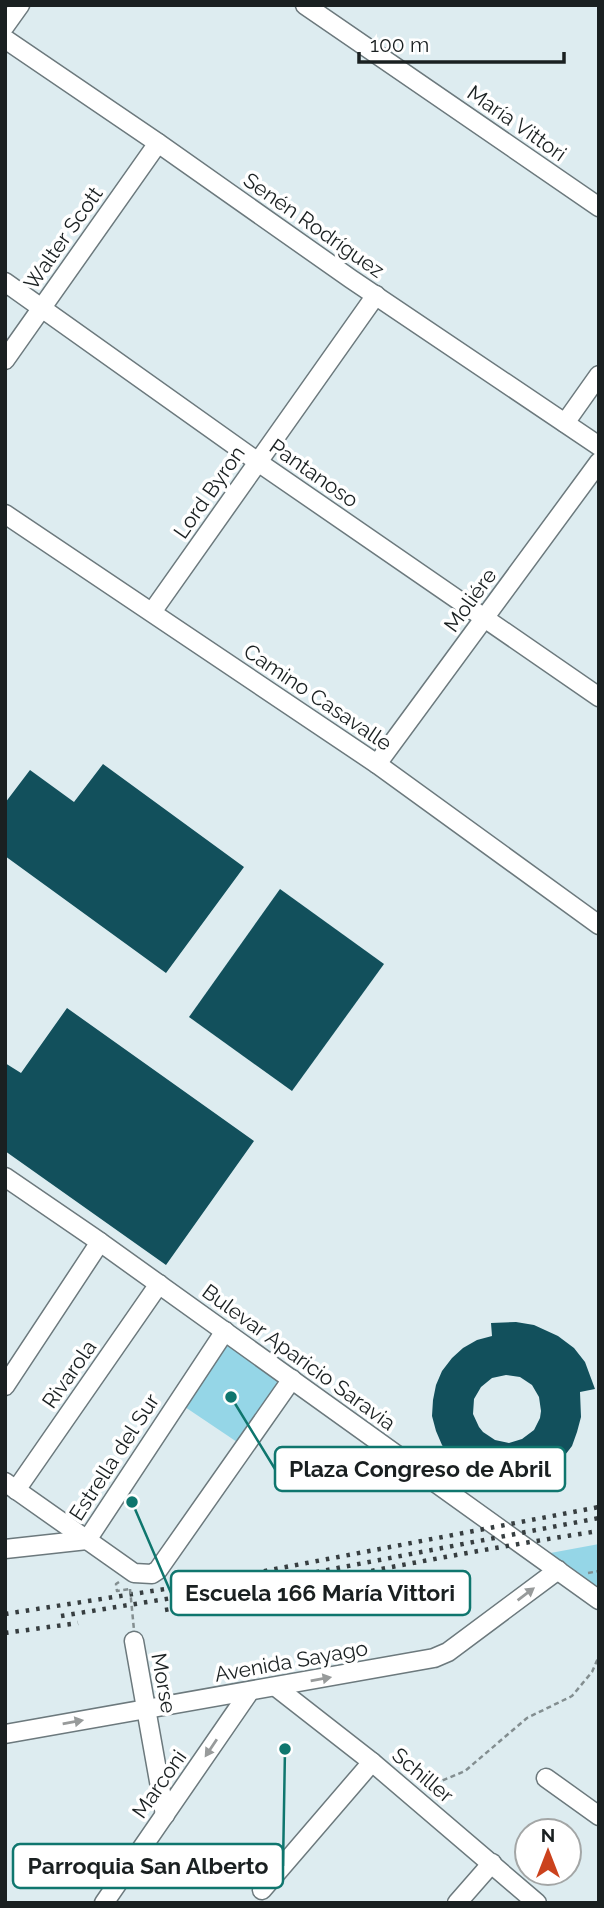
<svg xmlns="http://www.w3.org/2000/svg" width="604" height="1908" font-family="Raleway,sans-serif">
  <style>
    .green { fill: #95d6e7 }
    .building { fill: #12505c; fill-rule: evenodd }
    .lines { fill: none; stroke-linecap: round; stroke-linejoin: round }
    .minor-casing { stroke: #6c797d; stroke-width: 21 }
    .path { stroke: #838e90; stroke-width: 2.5; stroke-dasharray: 5 3.5; stroke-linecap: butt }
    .minor { stroke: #fff; stroke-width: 18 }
    .rail { stroke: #373e40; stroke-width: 4.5; stroke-dasharray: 3.5 7; stroke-linecap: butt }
    .path-bridge { stroke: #838e90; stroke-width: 2.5; stroke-dasharray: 5 3.5; stroke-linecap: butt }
    .oneway { fill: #989b9b }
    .labels { text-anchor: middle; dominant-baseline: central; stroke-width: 7; stroke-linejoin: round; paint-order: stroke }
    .street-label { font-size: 21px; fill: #1a2021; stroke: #fff }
    .leader { fill: none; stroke: #0f766e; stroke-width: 2.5 }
    .callout-dot { fill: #0f766e; stroke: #fff; stroke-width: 2.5 }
    .callout { fill: #fff; stroke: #0f766e; stroke-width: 2.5 }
    .callout-label { font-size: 23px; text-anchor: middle; font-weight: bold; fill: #1a2021 }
  </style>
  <rect width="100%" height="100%" fill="#ddecf0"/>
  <!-- green -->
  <g class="green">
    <path d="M225,1344H228L282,1383L240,1444L182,1405Z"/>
    <path d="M599,1544V1585L594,1586L545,1554Z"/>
  </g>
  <!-- building -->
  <g class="building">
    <path d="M103,764L244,867L166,973L5,856V803L30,770L74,802Z"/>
    <path d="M280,889L384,964L292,1091L189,1017Z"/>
    <path d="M67,1008L254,1141L166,1265L5,1151V1063L21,1073Z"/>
    <path d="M516,1322L534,1325L558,1336L574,1348L585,1362L595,1389L580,1392L581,1417L577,1432L572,1446L562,1459L550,1469L537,1477L522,1482L506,1483L491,1481L476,1476L462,1469L451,1458L442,1445L436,1431L432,1416L433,1400L436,1385L442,1371L452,1358L463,1348L477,1340L492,1336L491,1323ZM506,1375L520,1377L532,1385L539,1397L541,1411L540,1418L534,1430L522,1439L509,1443L495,1440L483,1432L479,1427L473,1414L474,1399L481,1387L492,1378Z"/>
  </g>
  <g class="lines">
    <!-- minor casing -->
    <g class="minor-casing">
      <g id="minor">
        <path d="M305,5L599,207"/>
        <path d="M5,26L20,5"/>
        <path d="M5,39L158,143L351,279L599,446"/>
        <path d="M5,282L258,462L599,697"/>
        <path d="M5,360L158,143"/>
        <path d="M565,423L599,375"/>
        <path d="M5,514L377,764L599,925"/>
        <path d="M152,612L376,295"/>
        <path d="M377,764L599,462"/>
        <path d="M5,1177L100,1242L599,1600"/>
        <path d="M5,1386L100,1242"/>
        <path d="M5,1482L134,1573L152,1574L158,1570L292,1379"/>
        <path d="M16,1490L159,1284"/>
        <path d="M5,1549L87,1540L225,1331"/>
        <path d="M134,1641L165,1815"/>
        <path d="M276,1687L372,1762L537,1903"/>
        <path d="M5,1734L434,1658L448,1652L558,1570"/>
        <path d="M546,1778L599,1816"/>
        <path d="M262,1890L372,1762"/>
        <path d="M104,1903L250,1691"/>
        <path d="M457,1903L492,1863"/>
      </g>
    </g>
    <!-- path -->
    <g class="path">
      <path d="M588,1573L599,1571"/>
      <path d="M119,1582L116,1584L117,1591L130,1589"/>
      <path d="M427,1787L465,1771L527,1718L572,1696L592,1672L599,1656"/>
    </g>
    <!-- minor -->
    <use href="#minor" class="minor"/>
    <!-- rail -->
    <g class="rail">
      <path d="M254,1584L599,1518"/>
      <path d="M165,1610C309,1584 453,1553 599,1531"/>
      <path d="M5,1614L197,1584L599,1507"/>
      <path d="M61,1616L178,1597"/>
      <path d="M5,1633L78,1623"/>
    </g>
    <!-- path-bridge -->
    <path class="path-bridge" d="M130,1589L134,1630"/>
  </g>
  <!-- one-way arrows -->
  <defs><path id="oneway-solid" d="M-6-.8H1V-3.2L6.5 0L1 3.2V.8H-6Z" transform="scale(1.75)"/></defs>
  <g class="oneway">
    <use href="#oneway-solid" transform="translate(526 1594) rotate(-37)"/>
    <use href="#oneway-solid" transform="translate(321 1679) rotate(-10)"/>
    <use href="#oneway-solid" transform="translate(73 1722) rotate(-10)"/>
    <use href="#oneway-solid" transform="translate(211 1748) rotate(124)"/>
  </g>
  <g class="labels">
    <!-- street labels -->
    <g class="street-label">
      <text transform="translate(517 123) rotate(35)">María Vittori</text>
      <text transform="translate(314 225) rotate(35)">Senén Rodríguez</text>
      <text transform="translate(63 238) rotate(-55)">Walter Scott</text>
      <text transform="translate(314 473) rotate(35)">Pantanoso</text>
      <text transform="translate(209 492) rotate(-55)">Lord Byron</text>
      <text transform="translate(470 600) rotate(-54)">Moliére</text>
      <text transform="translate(318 697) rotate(34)">Camino Casavalle</text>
      <text transform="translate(299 1357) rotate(36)">Bulevar Aparicio Saravia</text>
      <text transform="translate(69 1374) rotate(-55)">Rivarola</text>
      <text transform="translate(114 1457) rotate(-57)">Estrella del Sur</text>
      <text transform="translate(291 1661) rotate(-10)">Avenida Sayago</text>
      <text transform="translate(164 1683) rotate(80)">Morse</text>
      <text transform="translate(423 1775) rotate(40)">Schiller</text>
      <text transform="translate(159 1784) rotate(-55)">Marconi</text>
    </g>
  </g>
  <!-- callouts -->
  <path class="leader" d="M231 1397L275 1469M132 1502L171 1593M285 1749L283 1866"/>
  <g class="callout-dot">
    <circle cx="231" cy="1397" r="7"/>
    <circle cx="132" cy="1502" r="7"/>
    <circle cx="285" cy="1749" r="7"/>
  </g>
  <g class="callout">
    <rect x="275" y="1447" width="290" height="44" rx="7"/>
    <rect x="171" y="1571" width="299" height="44" rx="7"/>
    <rect x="13" y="1844" width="270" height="44" rx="7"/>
  </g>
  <g class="callout-label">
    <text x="420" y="1477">Plaza Congreso de Abril</text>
    <text x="320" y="1601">Escuela 166 María Vittori</text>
    <text x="148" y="1874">Parroquia San Alberto</text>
  </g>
  <!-- border -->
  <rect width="604" height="1908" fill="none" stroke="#1a2021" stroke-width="14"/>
  <!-- north arrow -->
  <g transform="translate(548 1852)"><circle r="33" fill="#ffffff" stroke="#a3a6a6" stroke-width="2"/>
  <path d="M0-5L12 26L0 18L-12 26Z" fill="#cb421d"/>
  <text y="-10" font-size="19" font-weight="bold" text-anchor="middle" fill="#1a2021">N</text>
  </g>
  <!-- scale -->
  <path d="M359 52v10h205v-10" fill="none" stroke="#1a2021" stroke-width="3.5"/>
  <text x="370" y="52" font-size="21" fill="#1a2021" stroke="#ffffff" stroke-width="5" paint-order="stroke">100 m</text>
</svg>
